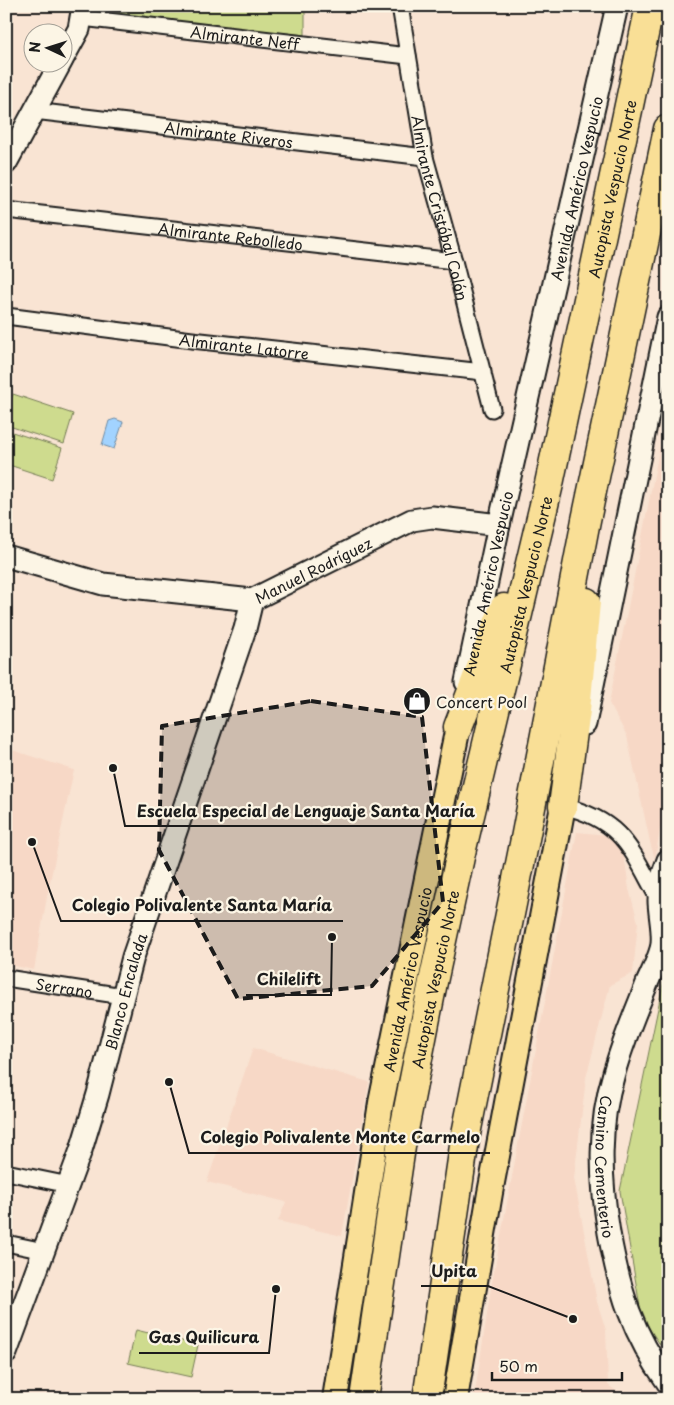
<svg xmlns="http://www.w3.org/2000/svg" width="674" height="1405" font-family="'Playpen Sans',sans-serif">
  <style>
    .built { fill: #f7d8c6 }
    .green { fill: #cedb8e; stroke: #757c55 }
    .water { fill: #a2d3ff; stroke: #6c8aa4 }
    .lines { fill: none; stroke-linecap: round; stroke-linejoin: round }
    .street-casing { stroke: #1c1c1c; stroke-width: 19 }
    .secondary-casing { stroke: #1c1c1c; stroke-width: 25 }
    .primary-casing { stroke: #1c1c1c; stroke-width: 28 }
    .highway-casing { stroke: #1c1c1c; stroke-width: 31 }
    .street { stroke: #fcf5e5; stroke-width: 15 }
    .secondary { stroke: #fcf5e5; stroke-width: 21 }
    .primary { stroke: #f9df96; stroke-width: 24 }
    .highway { stroke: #f9df96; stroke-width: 28 }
    .marked { fill: #1c1c1c; fill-opacity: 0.2; stroke: #1c1c1c; stroke-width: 4; stroke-dasharray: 10 6; stroke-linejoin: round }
    .labels { text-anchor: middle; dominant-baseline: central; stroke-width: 4.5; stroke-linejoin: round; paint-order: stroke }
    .street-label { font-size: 15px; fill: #1c1c1c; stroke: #fcf5e5 }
    .poi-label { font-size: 15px; fill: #1c1c1c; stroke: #fcf5e5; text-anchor: start }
    .leader { fill: none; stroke: #1c1c1c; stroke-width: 2 }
    .callout-dot { fill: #1c1c1c; stroke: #fcf5e5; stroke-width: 2 }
    .callout-label { font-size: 16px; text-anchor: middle; font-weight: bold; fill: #1c1c1c; stroke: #fcf5e5; stroke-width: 4.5; stroke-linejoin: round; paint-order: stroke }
  </style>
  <rect width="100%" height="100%" fill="#f9e4d3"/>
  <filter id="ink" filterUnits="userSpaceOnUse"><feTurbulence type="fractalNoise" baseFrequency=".02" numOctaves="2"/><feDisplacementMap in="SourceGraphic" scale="10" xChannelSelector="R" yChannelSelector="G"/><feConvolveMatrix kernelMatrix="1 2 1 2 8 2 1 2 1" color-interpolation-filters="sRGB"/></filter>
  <g filter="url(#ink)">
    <!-- built -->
    <g class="built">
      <path d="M668,405V811L660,830L655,858L651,846L627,736L609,703Z"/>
      <path d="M6,748L74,770L48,891L34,970L6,964Z"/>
      <path d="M577,832L607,835L623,848L629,889L638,922L633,973L610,985L586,1078L574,1178L597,1302L606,1330L608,1385L627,1399H474L491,1288Z"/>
      <path d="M253,1048L369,1082L342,1236L278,1221L286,1202L207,1182Z"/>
    </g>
    <!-- green -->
    <g class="green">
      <path d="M98,6H305V35L97,14Z"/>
      <path d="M13,394L73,414L64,444L6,425V414Z"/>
      <path d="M6,430L62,448L52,479L6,464Z"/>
      <path d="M668,960V1356L642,1318L620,1191Z"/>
      <path d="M136,1330L198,1345L191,1377L128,1363Z"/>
    </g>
    <!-- water -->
    <path class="water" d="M115,419L123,422L114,449L102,445L109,421Z"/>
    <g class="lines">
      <!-- street casing -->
      <g class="street-casing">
        <g id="street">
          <path id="s1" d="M400,6L425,157L454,261L492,409"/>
          <path id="s2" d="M82,18L408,56"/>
          <path id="s3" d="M34,111L425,157"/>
          <path id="s4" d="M6,210L454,261"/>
          <path id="s5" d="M6,316L192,340L483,372"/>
          <path d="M563,806C624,821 631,850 659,900"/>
          <path id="s6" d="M6,978L123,996"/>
          <path d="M6,1172L69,1185"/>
          <path d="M6,1243L44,1251"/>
        </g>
      </g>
      <!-- secondary casing -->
      <g class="secondary-casing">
        <g id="secondary">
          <path d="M62,60L79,29L83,6"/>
          <path d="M6,163L61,62"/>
          <path id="s7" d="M6,556L103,584L252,600L412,520L432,517L499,525"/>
          <path id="s8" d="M466,682L499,525L617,6"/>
          <path d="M585,724L668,317"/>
          <path id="s9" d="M668,860C663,872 659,887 659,900C659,915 665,936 661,949C658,960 653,970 648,981C636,1011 623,1041 614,1073C598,1126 600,1179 609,1233C620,1293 632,1333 668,1383"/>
          <path id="s10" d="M6,1353L81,1150L98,1094L133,957L245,629L252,600"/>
        </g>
      </g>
      <!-- primary casing -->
      <g class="primary-casing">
        <g id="primary">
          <path id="s11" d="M335,1399L381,1103L458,727"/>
          <path d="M455,1399L490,1193L563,806"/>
        </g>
      </g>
      <!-- highway casing -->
      <g class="highway-casing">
        <g id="highway">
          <path d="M458,727L504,608"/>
          <path d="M563,806L576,710L586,602"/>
          <path id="s12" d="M364,1399L402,1140L433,982L460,857L549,484L650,6"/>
          <path d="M427,1399L465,1139L525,839L586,520L668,129"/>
        </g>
      </g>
      <!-- street -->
      <use href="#street" class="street"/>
      <!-- secondary -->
      <use href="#secondary" class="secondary"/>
      <!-- primary -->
      <use href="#primary" class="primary"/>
      <!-- highway -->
      <use href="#highway" class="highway"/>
    </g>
  </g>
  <!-- marked area -->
  <path class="marked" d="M311,701L422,717L443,902L372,986L238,999L159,850L162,726Z"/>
  <!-- icons -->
  <defs>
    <g id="shop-disc" transform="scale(1.4375)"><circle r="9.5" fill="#1c1c1c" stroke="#fcf5e5"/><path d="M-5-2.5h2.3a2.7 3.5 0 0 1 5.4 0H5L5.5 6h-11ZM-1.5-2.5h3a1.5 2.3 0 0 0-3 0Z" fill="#fff"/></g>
  </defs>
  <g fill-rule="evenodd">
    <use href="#shop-disc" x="417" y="701"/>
  </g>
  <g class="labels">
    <!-- street labels -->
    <g class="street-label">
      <text stroke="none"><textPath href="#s2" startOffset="164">Almirante Neff</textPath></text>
      <text stroke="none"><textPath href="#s3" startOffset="196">Almirante Riveros</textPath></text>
      <text stroke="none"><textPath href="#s8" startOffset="506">Avenida Américo Vespucio</textPath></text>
      <text stroke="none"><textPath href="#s12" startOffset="1236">Autopista Vespucio Norte</textPath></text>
      <text stroke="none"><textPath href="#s1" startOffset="206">Almirante Cristóbal Colón</textPath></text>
      <text stroke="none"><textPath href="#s4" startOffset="226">Almirante Rebolledo</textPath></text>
      <text stroke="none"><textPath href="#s5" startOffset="240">Almirante Latorre</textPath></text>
      <text stroke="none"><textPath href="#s7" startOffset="319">Manuel Rodríguez</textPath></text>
      <text stroke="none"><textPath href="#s8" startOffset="101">Avenida Américo Vespucio</textPath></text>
      <text stroke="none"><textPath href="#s12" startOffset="831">Autopista Vespucio Norte</textPath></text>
      <text stroke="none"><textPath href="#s11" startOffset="426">Avenida Américo Vespucio</textPath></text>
      <text stroke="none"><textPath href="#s12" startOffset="426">Autopista Vespucio Norte</textPath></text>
      <text stroke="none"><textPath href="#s6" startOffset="59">Serrano</textPath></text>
      <text stroke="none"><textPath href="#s10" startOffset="381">Blanco Encalada</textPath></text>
      <text stroke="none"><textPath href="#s9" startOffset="318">Camino Cementerio</textPath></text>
    </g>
    <!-- poi labels -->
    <g class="poi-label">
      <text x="436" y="701">Concert Pool</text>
    </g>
  </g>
  <!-- callouts -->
  <path class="leader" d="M113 768L125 826H487M32 842L61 921H343M332 937L331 995H246M169 1082L189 1153H490M573 1319L488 1286H421M276 1289L269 1353H139"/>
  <g class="callout-dot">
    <circle cx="113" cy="768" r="5"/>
    <circle cx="32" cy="842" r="5"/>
    <circle cx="332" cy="937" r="5"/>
    <circle cx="169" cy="1082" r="5"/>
    <circle cx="573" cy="1319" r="5"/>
    <circle cx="276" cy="1289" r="5"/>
  </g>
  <g class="callout-label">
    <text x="306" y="817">Escuela Especial de Lenguaje Santa María</text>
    <text x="202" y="911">Colegio Polivalente Santa María</text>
    <text x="289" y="985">Chilelift</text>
    <text x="340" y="1143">Colegio Polivalente Monte Carmelo</text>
    <text x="454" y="1277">Upita</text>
    <text x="204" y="1343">Gas Quilicura</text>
  </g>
  <!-- margin -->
  <rect width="674" height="1405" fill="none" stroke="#fcf5e5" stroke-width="25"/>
  <rect x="12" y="12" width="649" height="1380" fill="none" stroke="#1c1c1c" stroke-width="2" filter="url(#ink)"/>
  <!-- north arrow -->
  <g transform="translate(48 48) rotate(274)"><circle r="24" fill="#fcf5e5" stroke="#a29e95"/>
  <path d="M0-4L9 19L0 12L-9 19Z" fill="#1c1c1c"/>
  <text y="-8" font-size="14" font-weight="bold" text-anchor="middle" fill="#1c1c1c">N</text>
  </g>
  <!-- scale -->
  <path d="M492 1372v8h130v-8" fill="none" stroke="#1c1c1c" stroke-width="2.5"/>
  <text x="499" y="1372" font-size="15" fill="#1c1c1c" stroke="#fcf5e5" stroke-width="4" paint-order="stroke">50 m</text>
</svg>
